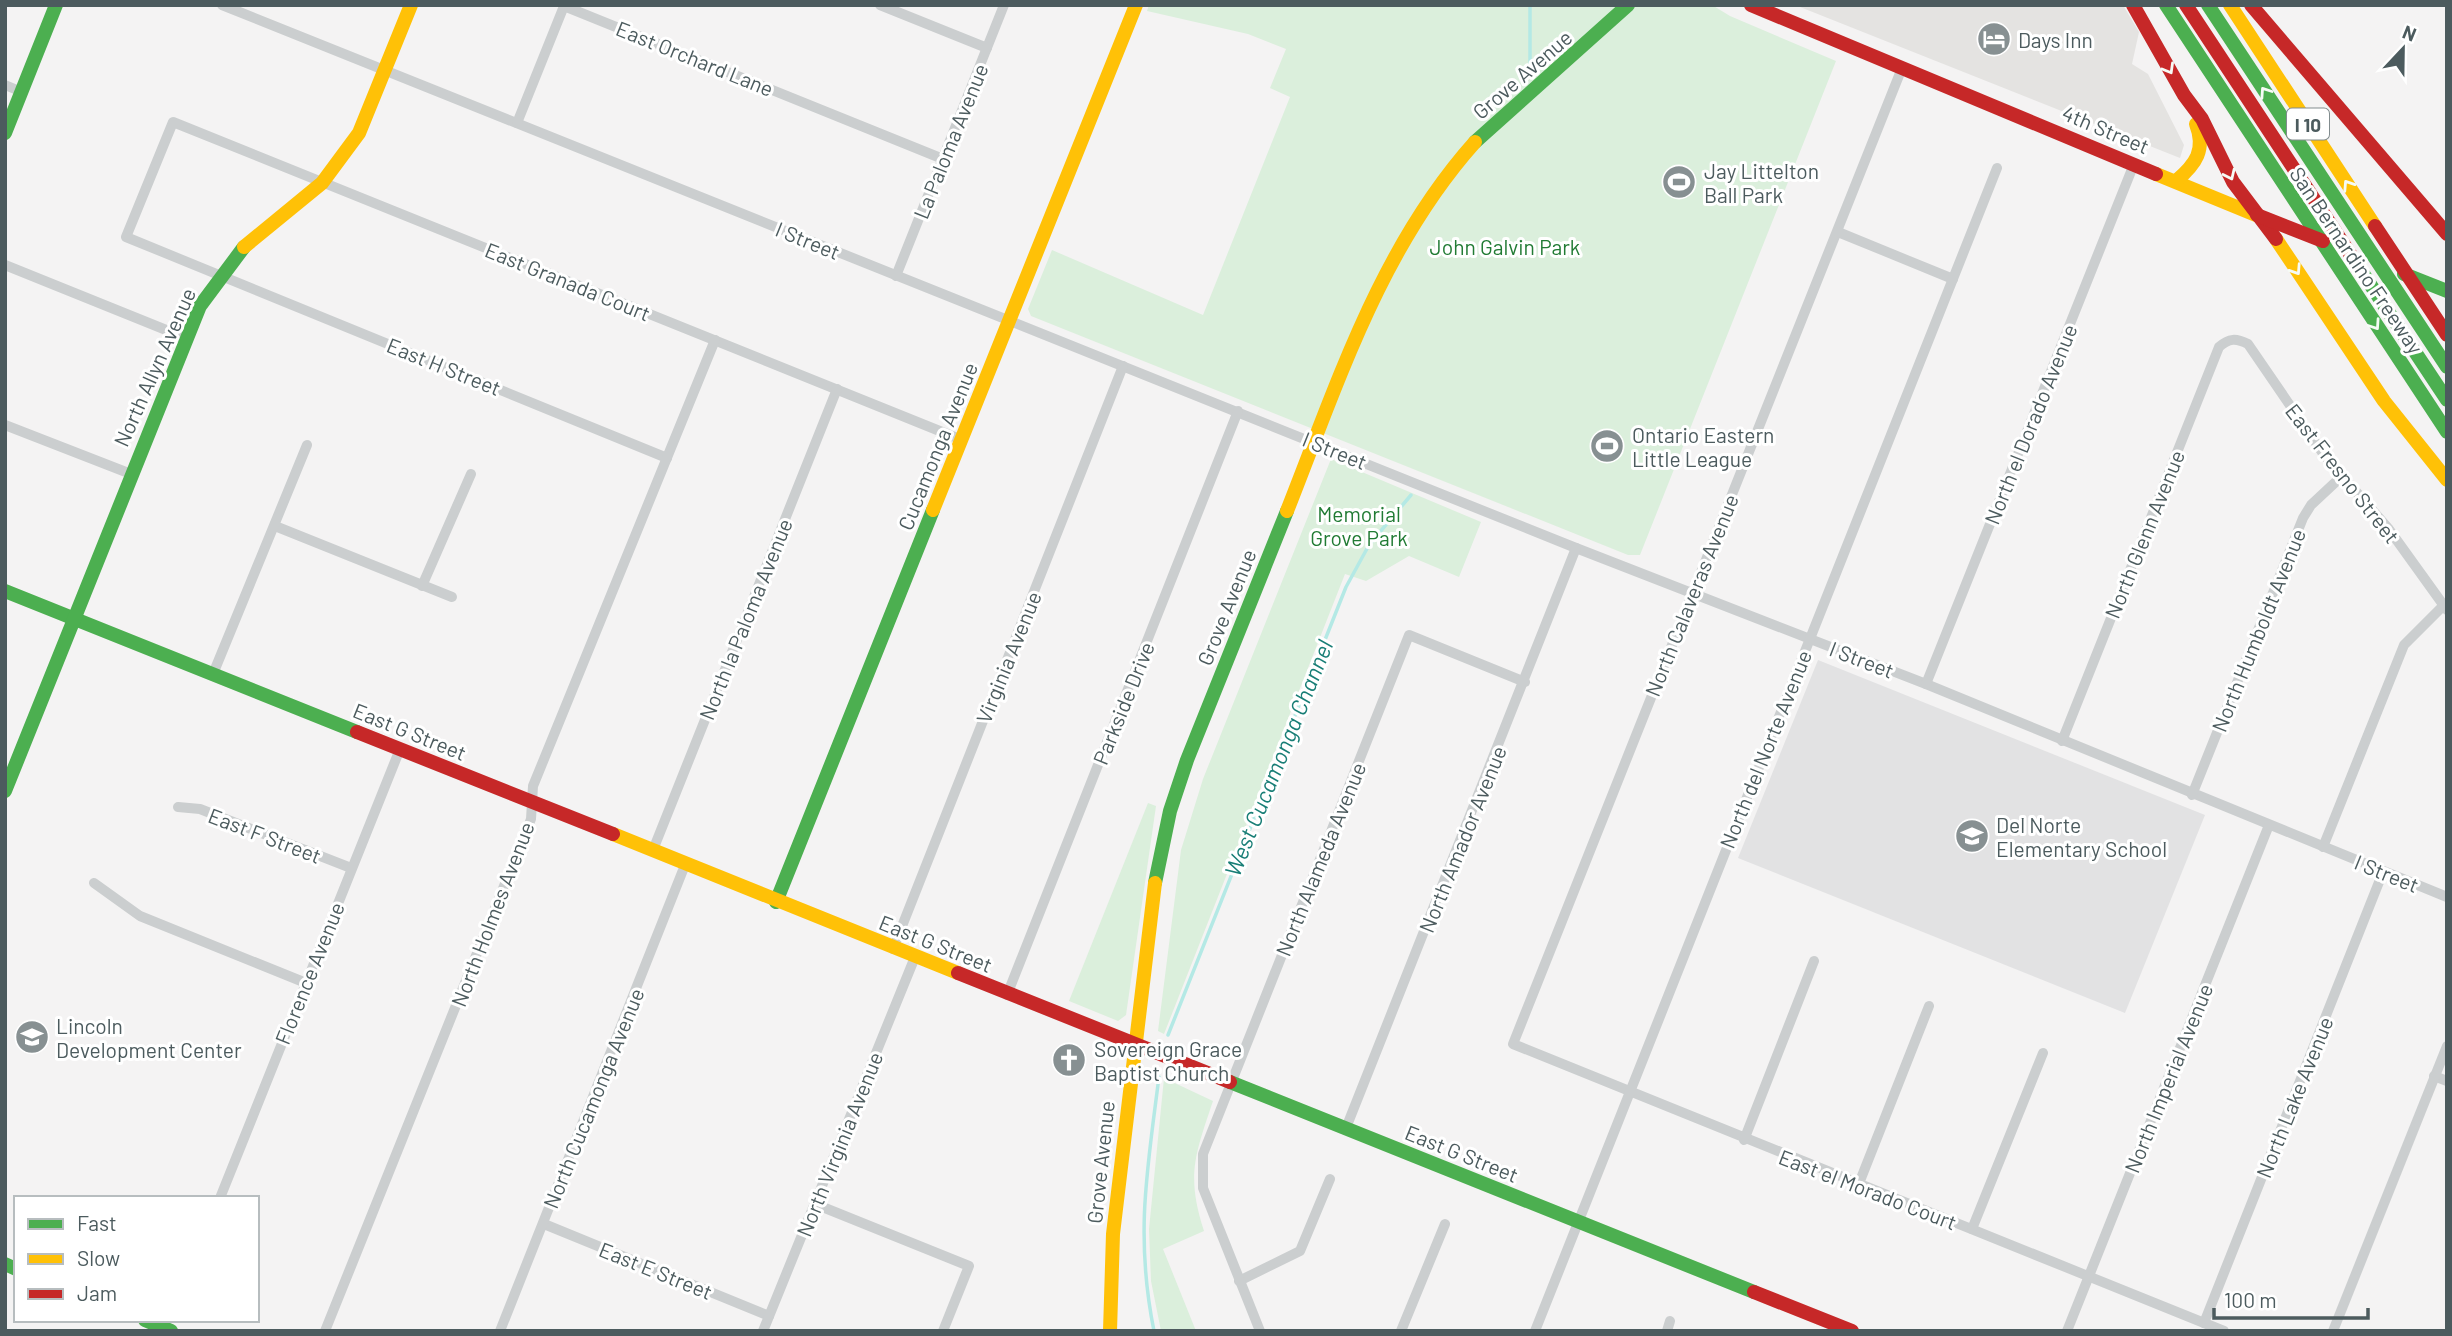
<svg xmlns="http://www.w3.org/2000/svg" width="2452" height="1336" font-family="Barlow,sans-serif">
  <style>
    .commercial { fill: #e4e3e1 }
    .education { fill: #e2e2e3 }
    .green { fill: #dbefdc }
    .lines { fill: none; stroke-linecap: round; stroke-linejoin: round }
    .stream { stroke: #b4e9e5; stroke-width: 3.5 }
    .street { stroke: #cbcecf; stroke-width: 10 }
    .fast { stroke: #4caf50; stroke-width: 14 }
    .slow { stroke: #ffc107; stroke-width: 14 }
    .jam { stroke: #c62828; stroke-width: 14 }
    .oneway { stroke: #f6fbf6 }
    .labels { text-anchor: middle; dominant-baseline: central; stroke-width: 6; stroke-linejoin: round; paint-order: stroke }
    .shield { fill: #fff; stroke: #828c8e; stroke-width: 2 }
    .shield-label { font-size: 19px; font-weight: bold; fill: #4c5b5e }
    .poi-label { font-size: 21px; fill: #4c5b5e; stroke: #fff; text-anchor: start }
    .street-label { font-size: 21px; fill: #4c5b5e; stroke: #fff }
    .park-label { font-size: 21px; fill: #217b34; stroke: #fff }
    .water-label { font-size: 23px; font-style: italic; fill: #187e76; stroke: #fff }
  </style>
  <rect width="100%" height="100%" fill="#f4f3f3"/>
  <!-- commercial -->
  <path class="commercial" d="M1795,5H2123L2139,32L2132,64L2148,74L2184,145L2180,158Z"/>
  <!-- education -->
  <path class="education" d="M1818,660L2205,815L2125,1013L1738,858Z"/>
  <!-- green -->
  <g class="green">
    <path d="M1149,5H1712L1730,16L1836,61L1640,555H1628L1031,316L1028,309L1052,250L1203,315L1290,97L1270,88L1286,49L1248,34L1147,11Z"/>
    <path d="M1331,459L1481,522L1459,577L1409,556L1366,581L1345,574L1164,1034L1158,1031L1181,850L1203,779Z"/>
    <path d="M1148,803L1156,806L1126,1015L1118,1021L1069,1001Z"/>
    <path d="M1164,1078L1213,1101C1195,1155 1186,1175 1204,1231L1163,1249L1196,1331H1161L1151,1281L1149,1229Z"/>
  </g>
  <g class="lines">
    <!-- stream -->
    <g class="stream">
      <path d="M1530,5V63"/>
      <path d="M1168,1035L1346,587L1369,545L1411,495"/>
      <path d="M1154,1331C1135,1237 1147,1170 1159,1077"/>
    </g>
    <!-- street -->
    <g class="street">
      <path d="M222,5L1576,548L1926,684L2447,897"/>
      <path d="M880,5L987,48"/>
      <path d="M1902,68L1513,1044L2224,1331"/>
      <path d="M5,85L22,92"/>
      <path d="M517,123L564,6L943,159"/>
      <path d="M1838,232L1953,279"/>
      <path d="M5,265L186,338"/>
      <path d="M896,276L1004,5"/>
      <path d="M5,425L131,474"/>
      <path d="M667,458L126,237L173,122L962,440"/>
      <path d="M275,526L452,597"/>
      <path d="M422,586L471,474"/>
      <path d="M213,674L307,445"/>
      <path d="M1926,684L2134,164"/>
      <path d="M2062,741L2219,347C2229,338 2236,338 2248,344L2324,455L2388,528L2447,610"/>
      <path d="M2192,795L2303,518L2311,505L2341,477"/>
      <path d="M178,807L200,809L351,868"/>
      <path d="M2323,847L2404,645L2444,605"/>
      <path d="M653,850L837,389"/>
      <path d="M94,883L140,916L306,983"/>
      <path d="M893,949L1123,366"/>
      <path d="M1007,995L1238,411"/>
      <path d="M2434,1076L2447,1081"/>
      <path d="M1346,1128L1576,548"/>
      <path d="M1744,1140L1814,961"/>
      <path d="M1858,1186L1929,1006"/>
      <path d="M220,1198L400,749"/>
      <path d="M815,1204L969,1266L943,1331"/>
      <path d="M544,1224L769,1316"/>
      <path d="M1972,1229L2043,1053"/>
      <path d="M1239,1281L1300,1251L1330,1179"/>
      <path d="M2204,1323L2383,872"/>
      <path d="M325,1331L531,819L533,786L715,340"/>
      <path d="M500,1331L685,865"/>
      <path d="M763,1331L915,957"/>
      <path d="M1260,1331L1203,1188V1154L1409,635L1525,682"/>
      <path d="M1401,1331L1445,1224"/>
      <path d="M1535,1331L1997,168"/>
      <path d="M1667,1331L1670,1321"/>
      <path d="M2067,1331L2269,825"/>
      <path d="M2333,1331L2447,1046"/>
    </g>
    <!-- fast -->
    <g class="fast">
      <path d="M2166,5L2447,432"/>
      <path d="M2208,5L2447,367"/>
      <path d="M5,133L56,5"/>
      <path d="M1475,142L1628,5"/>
      <path d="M2362,272L2447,400"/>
      <path d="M2404,274L2447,291"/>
      <path d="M5,591L357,732"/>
      <path d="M5,791L200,306L244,247"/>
      <path d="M1155,883L1170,811L1187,760L1287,511"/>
      <path d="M776,902L933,510"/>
      <path d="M1230,1082L1754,1292"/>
      <path d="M5,1264L16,1269"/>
      <path d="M145,1320L171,1331"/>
    </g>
    <!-- slow -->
    <g class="slow">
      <path d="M2230,5L2375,226"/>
      <path d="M2156,174L2256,215"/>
      <path d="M2176,181C2196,164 2206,150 2196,124"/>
      <path d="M2276,239L2384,401L2447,480"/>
      <path d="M244,247L322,183L359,133L411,5"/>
      <path d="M933,510L1136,5"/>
      <path d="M1287,511C1338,382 1381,247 1475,142"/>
      <path d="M613,834L958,973"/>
      <path d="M1110,1331L1113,1234L1155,883"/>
    </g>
    <!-- jam -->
    <g class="jam">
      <path d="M1751,5L2156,174"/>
      <path d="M2133,5L2184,95L2202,119L2233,182L2276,239"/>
      <path d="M2186,5L2362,272"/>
      <path d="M2251,5L2447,234"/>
      <path d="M2257,215L2323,241"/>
      <path d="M2375,226L2447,335"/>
      <path d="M357,732L613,834"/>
      <path d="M958,973L1230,1082"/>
      <path d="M1754,1292L1852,1331"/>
    </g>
  </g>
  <!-- one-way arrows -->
  <defs><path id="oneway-chevron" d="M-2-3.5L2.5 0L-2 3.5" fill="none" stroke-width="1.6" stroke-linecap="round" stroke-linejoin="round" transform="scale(1.75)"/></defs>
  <g class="oneway">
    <use href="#oneway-chevron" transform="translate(2169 69) rotate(60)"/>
    <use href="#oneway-chevron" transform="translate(2265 92) rotate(-124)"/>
    <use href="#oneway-chevron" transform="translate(2230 175) rotate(65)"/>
    <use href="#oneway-chevron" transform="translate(2348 185) rotate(-123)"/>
    <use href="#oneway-chevron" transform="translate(2296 270) rotate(57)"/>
    <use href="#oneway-chevron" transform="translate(2375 325) rotate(56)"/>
  </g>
  <!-- icons -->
  <defs>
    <g id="hotel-disc" transform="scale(1.75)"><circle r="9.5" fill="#879092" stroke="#fff"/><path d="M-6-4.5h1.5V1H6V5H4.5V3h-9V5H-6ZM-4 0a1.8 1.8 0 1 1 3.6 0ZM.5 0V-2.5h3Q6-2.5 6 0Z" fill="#fff"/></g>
    <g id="stadium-disc" transform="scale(1.75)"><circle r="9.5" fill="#879092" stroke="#fff"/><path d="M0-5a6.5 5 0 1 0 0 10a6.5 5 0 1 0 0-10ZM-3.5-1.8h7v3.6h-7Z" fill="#fff"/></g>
    <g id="school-disc" transform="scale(1.75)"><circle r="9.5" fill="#879092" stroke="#fff"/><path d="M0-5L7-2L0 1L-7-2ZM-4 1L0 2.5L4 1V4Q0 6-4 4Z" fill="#fff"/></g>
    <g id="church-disc" transform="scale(1.75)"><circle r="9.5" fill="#879092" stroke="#fff"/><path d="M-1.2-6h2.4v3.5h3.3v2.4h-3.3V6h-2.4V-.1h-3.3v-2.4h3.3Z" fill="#fff"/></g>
  </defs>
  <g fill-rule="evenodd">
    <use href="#hotel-disc" x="1994" y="39"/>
    <use href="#stadium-disc" x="1679" y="182"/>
    <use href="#stadium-disc" x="1607" y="446"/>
    <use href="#school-disc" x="1972" y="836"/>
    <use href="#school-disc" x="32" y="1037"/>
    <use href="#church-disc" x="1069" y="1060"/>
  </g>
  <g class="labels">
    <!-- shield labels -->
    <rect class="shield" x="2287" y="108.5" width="42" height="31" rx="5"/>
    <g class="shield-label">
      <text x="2308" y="124">I 10</text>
    </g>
    <!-- poi labels -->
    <g class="poi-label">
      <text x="2018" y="39">Days Inn</text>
      <text x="1704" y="170">Jay Littelton<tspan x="1704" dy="24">Ball Park</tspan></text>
      <text x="1632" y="434">Ontario Eastern<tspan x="1632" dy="24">Little League</tspan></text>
      <text x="1996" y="824">Del Norte<tspan x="1996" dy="24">Elementary School</tspan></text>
      <text x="56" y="1025">Lincoln<tspan x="56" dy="24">Development Center</tspan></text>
      <text x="1094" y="1048">Sovereign Grace<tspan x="1094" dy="24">Baptist Church</tspan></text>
    </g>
    <!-- street labels -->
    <g class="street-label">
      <text transform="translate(695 58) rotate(22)">East Orchard Lane</text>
      <text transform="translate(1522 74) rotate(-41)">Grove Avenue</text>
      <text transform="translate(2106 129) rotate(23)">4th Street</text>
      <text transform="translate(950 141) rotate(-68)">La Paloma Avenue</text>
      <text transform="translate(808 240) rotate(22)">I Street</text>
      <text transform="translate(2357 260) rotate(56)">San Bernardino Freeway</text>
      <text transform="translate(568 281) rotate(22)">East Granada Court</text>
      <text transform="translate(444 366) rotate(22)">East H Street</text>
      <text transform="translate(154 367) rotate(-66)">North Allyn Avenue</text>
      <text transform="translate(2030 424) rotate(-68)">North el Dorado Avenue</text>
      <text transform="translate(937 446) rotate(-68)">Cucamonga Avenue</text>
      <text transform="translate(1335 450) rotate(22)">I Street</text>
      <text transform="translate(2343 473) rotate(52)">East Fresno Street</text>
      <text transform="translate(2144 534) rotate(-68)">North Glenn Avenue</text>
      <text transform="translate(1691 595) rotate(-68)">North Calaveras Avenue</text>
      <text transform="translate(1226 607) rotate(-68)">Grove Avenue</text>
      <text transform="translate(745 619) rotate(-68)">North la Paloma Avenue</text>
      <text transform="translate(2258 630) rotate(-68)">North Humboldt Avenue</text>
      <text transform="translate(1008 657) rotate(-68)">Virginia Avenue</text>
      <text transform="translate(1862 659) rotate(21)">I Street</text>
      <text transform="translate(1123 703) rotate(-68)">Parkside Drive</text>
      <text transform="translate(410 731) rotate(22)">East G Street</text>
      <text transform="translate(1765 749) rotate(-68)">North del Norte Avenue</text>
      <text transform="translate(265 835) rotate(21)">East F Street</text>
      <text transform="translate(1462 839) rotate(-68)">North Amador Avenue</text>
      <text transform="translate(1320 859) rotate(-68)">North Alameda Avenue</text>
      <text transform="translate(2387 873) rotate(22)">I Street</text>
      <text transform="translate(492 914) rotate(-69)">North Holmes Avenue</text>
      <text transform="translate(936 943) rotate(22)">East G Street</text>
      <text transform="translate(309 973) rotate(-68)">Florence Avenue</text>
      <text transform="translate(2168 1078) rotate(-68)">North Imperial Avenue</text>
      <text transform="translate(2294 1097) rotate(-68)">North Lake Avenue</text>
      <text transform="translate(593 1098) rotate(-68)">North Cucamonga Avenue</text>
      <text transform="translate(839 1144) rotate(-68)">North Virginia Avenue</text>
      <text transform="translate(1462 1153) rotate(22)">East G Street</text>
      <text transform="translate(1100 1162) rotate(-84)">Grove Avenue</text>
      <text transform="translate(1868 1189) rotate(21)">East el Morado Court</text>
      <text transform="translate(656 1270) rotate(22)">East E Street</text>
    </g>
    <!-- park labels -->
    <g class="park-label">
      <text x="1505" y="246">John Galvin Park</text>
      <text x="1359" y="513">Memorial<tspan x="1359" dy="24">Grove Park</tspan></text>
    </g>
    <!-- water labels -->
    <g class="water-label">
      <text transform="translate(1278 758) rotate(-68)">West Cucamonga Channel</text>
    </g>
  </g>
  <!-- border -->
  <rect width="2452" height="1336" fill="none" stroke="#4c5b5e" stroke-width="14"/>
  <!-- legend -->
  <rect x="14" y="1196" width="245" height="126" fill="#ffffff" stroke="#b7bdbf" stroke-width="2"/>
  <rect x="28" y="1219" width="35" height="10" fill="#4caf50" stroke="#b7bdbf" stroke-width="2"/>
  <text x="77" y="1231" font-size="21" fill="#4c5b5e">Fast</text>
  <rect x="28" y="1254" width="35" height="10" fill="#ffc107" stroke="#b7bdbf" stroke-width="2"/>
  <text x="77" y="1266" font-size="21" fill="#4c5b5e">Slow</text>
  <rect x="28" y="1289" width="35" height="10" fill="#c62828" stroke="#b7bdbf" stroke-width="2"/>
  <text x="77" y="1301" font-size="21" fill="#4c5b5e">Jam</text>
  <!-- north arrow -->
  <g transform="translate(2403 49) rotate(22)" stroke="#ffffff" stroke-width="5" paint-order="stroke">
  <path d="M0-5L12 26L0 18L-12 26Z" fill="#4c5b5e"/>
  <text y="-10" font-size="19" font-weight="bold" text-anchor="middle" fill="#4c5b5e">N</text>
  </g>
  <!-- scale -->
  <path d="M2214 1308v10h154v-10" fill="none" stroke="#4c5b5e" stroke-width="3.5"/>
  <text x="2224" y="1308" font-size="21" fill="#4c5b5e" stroke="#ffffff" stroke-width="5" paint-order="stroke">100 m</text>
</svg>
